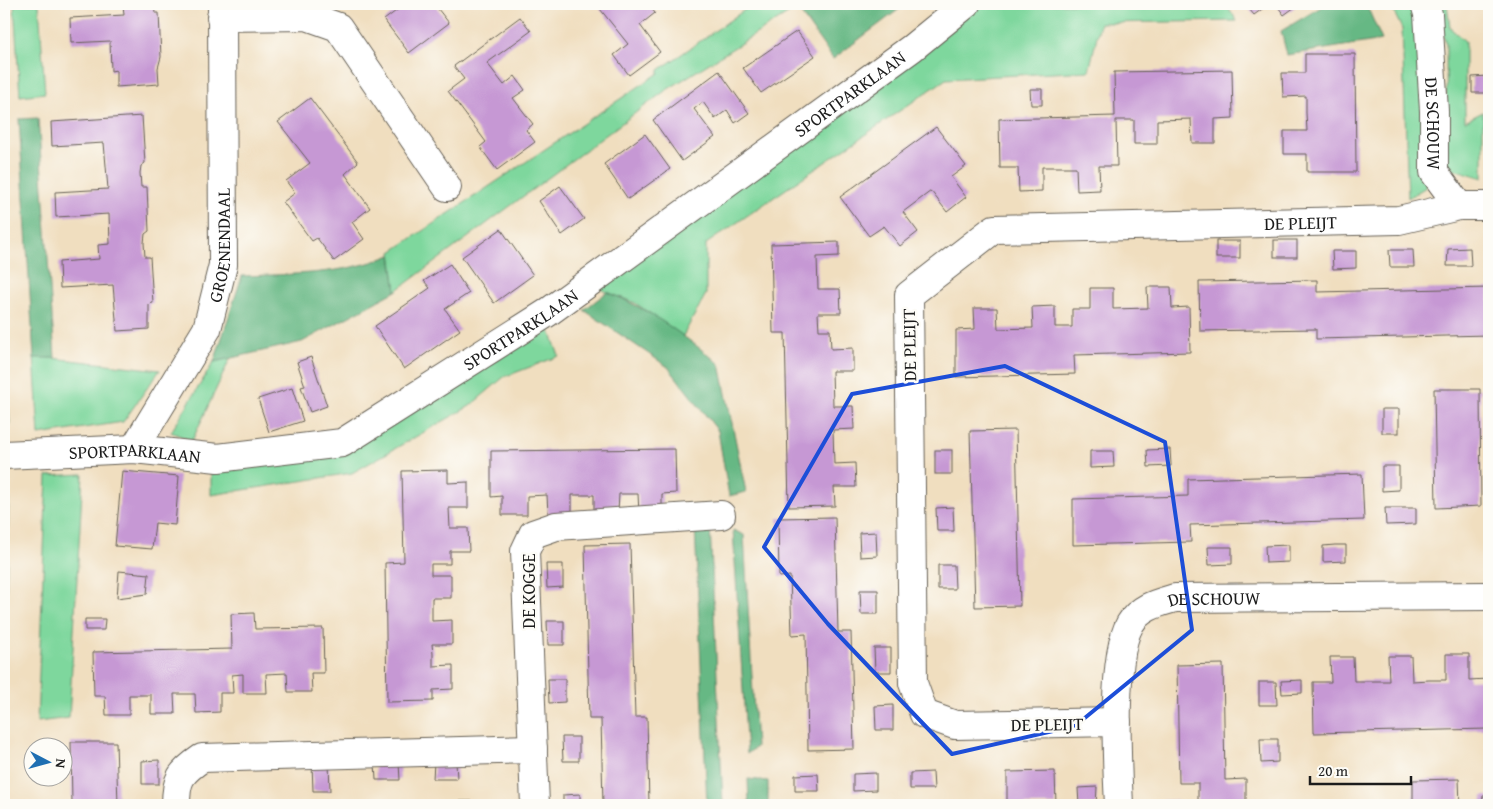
<svg xmlns="http://www.w3.org/2000/svg" width="1493" height="809" font-family="'Gentium Book Plus',serif">
  <style>
    .green { fill: #7ed79d; stroke: #4d7a5c }
    .forest { fill: #66b884; stroke: #416a50 }
    .building { fill: #c698d4 }
    .lines { fill: none; stroke-linecap: round; stroke-linejoin: round }
    .minor-casing { stroke: #666055; stroke-width: 30 }
    .minor { stroke: #fff; stroke-width: 28 }
    .marked { fill: none; stroke: #1d4ed8; stroke-width: 4; stroke-linejoin: round }
    .labels { text-anchor: middle; dominant-baseline: central; stroke-width: 5; stroke-linejoin: round; paint-order: stroke }
    .street-label { font-size: 18px; fill: #1c1c1c; stroke: #fdfcf7 }
  </style>
  <rect width="100%" height="100%" fill="#fdfcf7"/>
  <filter id="ink" filterUnits="userSpaceOnUse"><feTurbulence type="fractalNoise" baseFrequency=".02" numOctaves="2"/><feDisplacementMap in="SourceGraphic" scale="10" xChannelSelector="R" yChannelSelector="G"/><feConvolveMatrix kernelMatrix="1 2 1 2 8 2 1 2 1" color-interpolation-filters="sRGB"/></filter>
  <filter id="wash" filterUnits="userSpaceOnUse"><feTurbulence type="fractalNoise" baseFrequency=".0096" numOctaves="4" result="noise"/><feDisplacementMap in="SourceGraphic" scale="20" xChannelSelector="R" yChannelSelector="G"/><feGaussianBlur stdDeviation="1.12" result="paint"/><feColorMatrix in="noise" values="0 0 0 0 0 0 0 0 0 0 0 0 0 0 0 0 0 1.4 0 .05"/><feComposite in="paint" operator="in"/></filter>
  <g filter="url(#wash)">
    <rect width="100%" height="100%" fill="#f0debf"/>
    <!-- green -->
    <g class="green">
      <path d="M14,4H39L45,93L20,96Z"/>
      <path d="M753,4H794L797,8L665,91L396,291L391,252L659,73V70Z"/>
      <path d="M966,4H1226L1237,21L1100,23L1089,71L946,79L706,244V294L683,336L635,303L582,282Z"/>
      <path d="M1390,4H1411L1420,62L1426,187L1408,198L1402,29Z"/>
      <path d="M1435,4H1447L1450,28L1465,41V121L1483,112V178L1447,167L1446,45Z"/>
      <path d="M549,328L559,356L504,377L470,406L352,473L211,495V472L344,452Z"/>
      <path d="M34,356L160,370L123,422L39,435Z"/>
      <path d="M4,359L10,424H4Z"/>
      <path d="M230,359L192,441L171,432L215,360Z"/>
      <path d="M83,474L69,718L37,722L47,476Z"/>
      <path d="M4,493L9,494L4,660Z"/>
    </g>
    <!-- forest -->
    <g class="forest">
      <path d="M794,4H906L833,59Z"/>
      <path d="M1326,4H1366L1382,40L1287,55L1281,31Z"/>
      <path d="M38,118L55,358H34L19,119Z"/>
      <path d="M391,255L396,291L302,342L214,362L242,276C293,274 344,275 391,255Z"/>
      <path d="M607,292C650,309 684,336 720,364L746,492L729,496L718,431L668,367L584,310Z"/>
      <path d="M710,525L723,805H707L695,527Z"/>
      <path d="M733,530L744,535L756,747L747,754Z"/>
      <path d="M748,779L768,781V805H749Z"/>
    </g>
    <g id="blocks">
      <!-- building -->
      <g class="building">
        <path d="M123,4H154L155,13H159L161,57L158,68L159,84L116,87V70L111,71L110,41L71,43L70,18L124,15Z"/>
        <path d="M397,4H434L449,23L409,53L384,20L400,8Z"/>
        <path d="M596,4H648L655,13L640,25L660,52L629,75L614,55L628,44Z"/>
        <path d="M1245,4H1269L1254,15Z"/>
        <path d="M1276,4H1299L1284,15Z"/>
        <rect x="1452" y="4" width="37" height="2"/>
        <path d="M520,17L531,31L487,63L504,85L515,76L525,90L513,98L533,124L526,130L535,142L497,170L480,147L486,142L448,91L464,79L454,66Z"/>
        <path d="M797,31L815,56L761,93L743,68Z"/>
        <path d="M1305,54H1355L1356,172H1307V154H1284V131H1307L1306,113V96L1283,97L1282,73H1305Z"/>
        <path d="M1232,70L1233,118L1215,119V143H1192L1191,119L1157,120V144H1134V120H1116L1117,166H1099L1100,190L1077,191L1076,167H1042V191L1019,192L1018,168H1000L999,119L1115,116L1114,72Z"/>
        <path d="M719,71L749,113L735,123L727,110L715,119L703,102L694,109L715,137L682,161L653,120Z"/>
        <path d="M1489,76V93H1472V77Z"/>
        <path d="M1030,89H1042V105H1031Z"/>
        <path d="M310,98L358,162L345,174L370,208L352,222L364,239L334,261L317,238L312,241L283,202L295,193L286,181L310,163L278,122Z"/>
        <path d="M142,116L145,163L141,166L140,173L141,187H147L149,231L145,234L144,243L145,257H150L153,303L149,304V329L117,331L113,285L60,288L59,262L99,259L98,245L110,244L109,214L56,217L55,192L108,189L104,143L52,146L51,122Z"/>
        <path d="M936,127L966,166L951,177L966,197L947,212L931,191L903,212L918,232L900,246L884,226L869,236L840,197Z"/>
        <path d="M645,134L670,169L628,199L604,164Z"/>
        <path d="M560,186L584,219L562,235L539,201Z"/>
        <path d="M501,229L533,275L494,303L462,257Z"/>
        <rect x="1274" y="240" width="23" height="17"/>
        <rect x="1216" y="241" width="24" height="17"/>
        <path d="M839,242V256L817,257L818,289H840L841,313H818L819,330H830L831,349L853,348V371H832L833,406H853L854,429L833,430L834,464L855,463L856,487H834L835,506L789,507L785,333H773L771,244Z"/>
        <path d="M1470,248L1471,266H1447L1448,249Z"/>
        <path d="M1389,250H1413L1414,267H1390Z"/>
        <path d="M1332,251H1356V268L1333,269Z"/>
        <path d="M450,264L469,293L445,309L460,330L404,369L375,326L430,288L424,281Z"/>
        <path d="M1317,280V292L1489,288V335L1316,339V329L1200,331L1199,282Z"/>
        <path d="M1147,287H1171L1172,308L1189,307L1190,352L1074,355L1075,374L956,377V330L975,329L974,308H997L998,329L1033,328L1032,307L1055,306V327H1072V309H1090V288H1113V309L1148,308Z"/>
        <path d="M311,357L327,406L310,412L301,387L305,386L297,362Z"/>
        <path d="M292,388L303,421L269,432L258,399Z"/>
        <path d="M1434,389H1480L1481,506L1436,508Z"/>
        <rect x="1382" y="409" width="17" height="24"/>
        <path d="M1016,430L1020,606L975,607L970,431Z"/>
        <path d="M675,449L676,493L662,494V512L639,513L638,494H619L618,512L594,513V495H572V514H548L547,495L527,496V515H502V496L491,497V451Z"/>
        <path d="M1170,449L1171,466L1148,467L1147,450Z"/>
        <rect x="935" y="450" width="17" height="24"/>
        <path d="M1090,451H1113L1114,467L1090,468Z"/>
        <path d="M1382,466H1399V490L1382,491Z"/>
        <path d="M448,470V483L468,482V508H449L450,528H468L469,551H450V564H431V575H451V598H432V621L452,620V644H432L433,654V666L453,665V689L433,690V701L387,702L385,563L404,562L402,471Z"/>
        <path d="M122,471L179,476L175,525L155,523L152,549L115,546Z"/>
        <path d="M1362,474L1364,520L1190,525L1191,542L1073,545V499L1188,496V479Z"/>
        <path d="M953,507L954,531H937L936,508Z"/>
        <path d="M1385,508H1416V524L1386,525Z"/>
        <path d="M835,517L838,632H851L854,749L808,750L806,634L792,635L790,576L779,577L778,518Z"/>
        <path d="M876,532L877,556L860,557L859,533Z"/>
        <path d="M630,544L635,717H647L649,805H603L601,719H589L585,545Z"/>
        <path d="M1289,545V562L1266,563L1265,546Z"/>
        <path d="M1335,545H1346V561L1323,562V546Z"/>
        <path d="M1208,547H1232V564L1209,565Z"/>
        <path d="M546,564H563V587L547,588Z"/>
        <path d="M938,565H954L955,589H938Z"/>
        <path d="M119,571L149,574L147,594L117,598Z"/>
        <path d="M860,590H878V614H861Z"/>
        <path d="M254,613L255,629L323,628L324,673H311L312,692H288L287,673L266,674L267,693H243V674L232,675L233,693H220V712L196,713L195,694H174L175,714H151V695H129V715H106L105,696H94L93,652L232,649L231,614Z"/>
        <path d="M85,619H105L104,630H85Z"/>
        <path d="M547,621H564V645H548Z"/>
        <path d="M874,648H891V672H875Z"/>
        <path d="M1446,654H1469V680L1488,679V729L1314,733L1313,682H1331L1330,657H1353L1354,681H1389L1388,656H1411L1412,681L1429,680H1446Z"/>
        <path d="M1223,664L1225,780L1246,779V805H1198V783H1179L1177,665Z"/>
        <path d="M548,679H565V702L549,703Z"/>
        <path d="M1302,680V693L1282,694L1281,681Z"/>
        <path d="M1259,682H1276L1277,705H1259Z"/>
        <path d="M893,705V730H876L875,706Z"/>
        <path d="M562,737H579V761H563Z"/>
        <path d="M1260,739H1278V762L1261,763Z"/>
        <path d="M71,742H116L118,805H72Z"/>
        <path d="M159,760V784H142V761Z"/>
        <path d="M434,762H456L457,779H433Z"/>
        <path d="M329,763L330,791H313L312,764Z"/>
        <path d="M375,763H399L400,780H376Z"/>
        <path d="M1055,771L1056,805H1007V772Z"/>
        <path d="M933,772L934,789H910V773Z"/>
        <path d="M876,773V790L853,791V774Z"/>
        <path d="M818,774L819,791H795V775Z"/>
        <path d="M1459,779L1460,805H1413V780Z"/>
        <path d="M1097,787L1096,805H1079L1078,788Z"/>
        <path d="M580,794V805H563V795Z"/>
        <path d="M1483,796H1489V805H1482Z"/>
        <path d="M1158,800H1176V805H1159Z"/>
        <path d="M446,801H476V805H358V803Z"/>
      </g>
    </g>
  </g>
  <g filter="url(#ink)">
    <use href="#blocks" fill-opacity="0" stroke="#666055" stroke-width="1"/>
    <g class="lines">
      <!-- minor casing -->
      <g class="minor-casing">
        <g id="minor">
          <path id="s1" d="M1425,4L1428,14L1434,111V172L1459,206"/>
          <path d="M221,17L307,16L338,27L447,187"/>
          <path id="s2" d="M134,449L207,329L223,265L222,4"/>
          <path id="s3" d="M4,455L134,449L218,458L342,443L547,313L912,48L966,4"/>
          <path id="s4" d="M1117,722L955,725L924,714L913,683L909,295L994,229L1399,220L1459,206H1489"/>
          <path d="M176,805C176,779 180,773 202,758L533,749"/>
          <path d="M535,805L525,551L533,534L556,526L721,515"/>
          <path id="s5" d="M1119,805C1117,765 1111,657 1130,624C1140,607 1158,603 1175,598L1489,596"/>
        </g>
      </g>
      <!-- minor -->
      <use href="#minor" class="minor"/>
    </g>
  </g>
  <!-- marked area -->
  <path class="marked" d="M1005,366L1165,442L1192,630L1075,726L952,754L828,624L764,547L852,394Z"/>
  <g class="labels">
    <!-- street labels -->
    <g class="street-label">
      <text stroke="none"><textPath href="#s3" startOffset="956">SPORTPARKLAAN</textPath></text>
      <text stroke="none"><textPath href="#s1" startOffset="120">DE SCHOUW</textPath></text>
      <text stroke="none"><textPath href="#s4" startOffset="1030">DE PLEIJT</textPath></text>
      <text stroke="none"><textPath href="#s2" startOffset="226">GROENENDAAL</textPath></text>
      <text stroke="none"><textPath href="#s3" startOffset="551">SPORTPARKLAAN</textPath></text>
      <text transform="translate(909 345) rotate(-91)">DE PLEIJT</text>
      <text stroke="none"><textPath href="#s3" startOffset="131">SPORTPARKLAAN</textPath></text>
      <text transform="translate(528 591) rotate(-90)">DE KOGGE</text>
      <text stroke="none"><textPath href="#s5" startOffset="275">DE SCHOUW</textPath></text>
      <text transform="translate(1047 724) rotate(-1)">DE PLEIJT</text>
    </g>
  </g>
  <!-- margin -->
  <rect width="1493" height="809" fill="none" stroke="#fdfcf7" stroke-width="20"/>
  <!-- north arrow -->
  <g transform="translate(48 762) rotate(96)"><circle r="24" fill="#fdfcf7" stroke="#a3a29f"/>
  <path d="M0-4L9 19L0 12L-9 19Z" fill="#1f6fb2"/>
  <text y="-8" font-size="14" font-weight="bold" text-anchor="middle" fill="#1c1c1c">N</text>
  </g>
  <!-- scale -->
  <path d="M1310 776v8h101v-8" fill="none" stroke="#1c1c1c" stroke-width="2.5"/>
  <text x="1318" y="776" font-size="15" fill="#1c1c1c" stroke="#fdfcf7" stroke-width="4" paint-order="stroke">20 m</text>
</svg>
